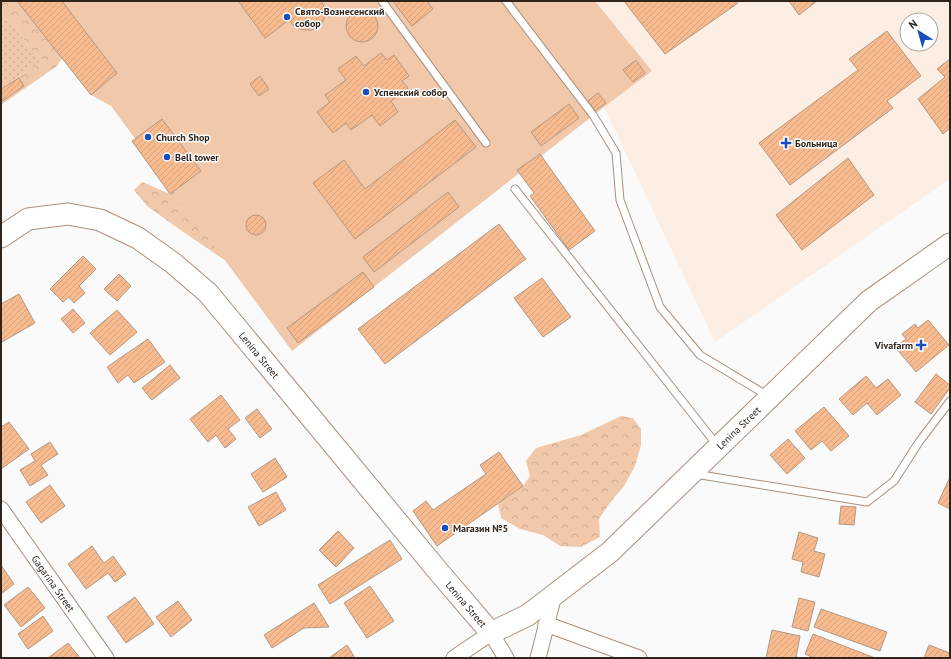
<svg xmlns="http://www.w3.org/2000/svg" width="951" height="659" font-family="'PT Sans',sans-serif">
  <style>
    .built { fill: #fdeee3; fill-rule: evenodd }
    .grass { fill: url(#grass-dots) }
    .forest { fill: url(#forest-crowns) }
    .park { fill: #f1c8aa }
    .building { fill: url(#building-hatch); stroke: #b49884 }
    .lines { fill: none; stroke-linecap: round; stroke-linejoin: round }
    .service-casing { stroke: #ab8f7b; stroke-width: 9 }
    .minor-casing { stroke: #ab8f7b; stroke-width: 17 }
    .secondary-casing { stroke: #ab8f7b; stroke-width: 23 }
    .service { stroke: #fff; stroke-width: 7 }
    .minor { stroke: #fff; stroke-width: 15 }
    .secondary { stroke: #fff; stroke-width: 21 }
    .poi-dot { fill: #1550bb; stroke: #fff; stroke-width: 1.5 }
    .labels { text-anchor: middle; dominant-baseline: central; stroke-width: 3; stroke-linejoin: round; paint-order: stroke }
    .poi-label { font-size: 10px; font-weight: bold; fill: #30251d; stroke: #fff; text-anchor: start }
    .street-label { font-size: 10px; fill: #30251d; stroke: #fff }
  </style>
  <defs>
    <pattern id="grass-dots" width="8" height="8" patternUnits="userSpaceOnUse"><rect width="8" height="8" fill="#f1c8aa"/><path d="M2 2h.1M6 6h.1" fill="none" stroke="#cfac92" stroke-width="1.8" stroke-linecap="round"/></pattern>
    <pattern id="forest-crowns" width="20" height="18" patternUnits="userSpaceOnUse"><rect width="20" height="18" fill="#f1c8aa"/><path d="M2 6a3 3 0 1 1 6 0M12 15a3 3 0 1 1 6 0" fill="none" stroke="#cfac92"/></pattern>
    <pattern id="building-hatch" width="6" height="6" patternUnits="userSpaceOnUse"><rect width="6" height="6" fill="#f8bb8f"/><path d="M-1 1l2-2M0 6l6-6M5 7l2-2" fill="none" stroke="#d5a17b"/></pattern>
  </defs>
  <rect width="100%" height="100%" fill="#fafafa"/>
  <!-- built -->
  <path class="built" d="M595,1H950V179L715,342L604,107L652,71ZM907,20H931V44H907Z"/>
  <!-- grass -->
  <path class="grass" d="M1,16L17,29L30,49L44,60L1,88Z"/>
  <!-- forest -->
  <g class="forest">
    <path d="M1,1H17L62,58L57,66L1,105V88L44,60L30,49L17,29L1,16Z"/>
    <path d="M142,182L170,194L174,191L226,261L182,231L147,206L134,190Z"/>
    <path d="M621,416L633,418L641,429V445L635,466L624,486L609,504L599,519L600,537L581,547L560,546L543,535L520,529L501,518L498,504L523,486L530,476L526,461L536,448L581,435Z"/>
  </g>
  <!-- park -->
  <path class="park" d="M17,1H595L652,71L604,107L292,351L111,106L91,95Z"/>
  <!-- building -->
  <g class="building">
    <path d="M17,1H62L117,73L91,95Z"/>
    <path d="M240,1H321L325,8V14L324,19L321,24L317,28L311,30H306L300,29L294,26L289,20L265,38L239,2Z"/>
    <path d="M393,1H427L433,9L412,26Z"/>
    <path d="M624,1H737L738,3L665,54Z"/>
    <path d="M789,1H817L799,15Z"/>
    <circle cx="362" cy="26" r="16"/>
    <path d="M887,31L921,76L887,101L893,108L790,185L759,143L858,70L849,59Z"/>
    <path d="M381,53L387,60L394,55L409,76L402,81L408,88L391,101L398,112L380,126L372,115L351,130L346,123L333,133L317,112L330,102L325,95L346,80L338,69L356,56L364,66Z"/>
    <path d="M950,59V128L943,134L918,99L945,77L937,69Z"/>
    <path d="M636,60L645,73L633,82L623,70Z"/>
    <path d="M260,76L269,89L259,96L250,84Z"/>
    <path d="M19,78L24,86L1,102V89Z"/>
    <path d="M598,93L606,103L595,111L588,101Z"/>
    <path d="M569,104L579,118L541,146L531,132Z"/>
    <path d="M162,119L201,171L170,194L132,141Z"/>
    <path d="M455,120L476,147L355,239L313,183L344,160L365,189Z"/>
    <path d="M540,154L595,231L569,250L530,196L534,193L517,170Z"/>
    <path d="M848,158L874,195L802,250L776,215Z"/>
    <path d="M448,192L459,207L374,272L363,257Z"/>
    <circle cx="256" cy="225" r="10"/>
    <path d="M499,224L526,259L385,364L358,329Z"/>
    <path d="M83,256L96,269L79,286L85,293L74,303L69,297L63,302L50,289Z"/>
    <path d="M363,272L374,287L298,343L287,328Z"/>
    <path d="M119,274L131,286L117,301L104,289Z"/>
    <path d="M542,278L571,317L543,337L514,298Z"/>
    <path d="M19,294L35,323L2,342L1,340V304Z"/>
    <path d="M73,309L85,323L73,333L61,319Z"/>
    <path d="M117,310L137,332L110,355L90,333Z"/>
    <path d="M928,320L949,345L916,372L895,347L906,339L902,334L915,324L918,328Z"/>
    <path d="M148,339L165,362L134,383L128,375L118,383L107,367Z"/>
    <path d="M170,365L180,378L152,400L142,388Z"/>
    <path d="M936,374L950,385V388L931,414L915,402Z"/>
    <path d="M866,376L876,388L888,379L901,395L877,415L867,403L853,415L839,399Z"/>
    <path d="M221,395L240,420L228,429L236,439L225,448L216,435L208,442L190,419Z"/>
    <path d="M824,407L849,436L831,451L822,441L811,450L795,431Z"/>
    <path d="M257,409L272,429L260,438L245,418Z"/>
    <path d="M9,422L29,449L1,469V427Z"/>
    <path d="M788,439L805,458L787,474L770,455Z"/>
    <path d="M50,442L58,454L41,465L48,475L30,486L20,470L35,461L31,454Z"/>
    <path d="M499,452L523,486L437,546L413,511L426,501L433,510L486,474L480,465Z"/>
    <path d="M275,458L287,477L263,492L251,474Z"/>
    <path d="M950,477V509L938,503Z"/>
    <path d="M50,485L65,506L41,523L26,502Z"/>
    <path d="M276,492L286,510L259,526L248,507Z"/>
    <path d="M841,506L856,507L854,525L839,524Z"/>
    <path d="M338,531L354,548L336,567L319,550Z"/>
    <path d="M799,532L818,538L814,551L825,554L819,577L801,572L803,562L792,559Z"/>
    <path d="M390,540L402,559L330,604L318,585Z"/>
    <path d="M92,546L104,563L113,556L126,574L115,582L108,573L86,589L68,564Z"/>
    <path d="M1,565L14,584L1,594Z"/>
    <path d="M370,586L394,621L367,638L344,603Z"/>
    <path d="M28,587L45,608L21,627L4,605Z"/>
    <path d="M135,597L154,624L126,643L107,617Z"/>
    <path d="M799,598L815,602L808,631L792,627Z"/>
    <path d="M178,601L192,620L171,637L156,617Z"/>
    <path d="M314,603L329,627L304,628L272,648L264,635Z"/>
    <path d="M821,609L887,632L880,651L814,627Z"/>
    <path d="M43,616L53,631L28,649L18,634Z"/>
    <path d="M772,630L800,636L796,658H766Z"/>
    <path d="M813,634L875,658H814L805,654Z"/>
    <path d="M68,643L80,658H48Z"/>
    <path d="M347,645L355,658H329Z"/>
    <path d="M929,645L950,653V658H924Z"/>
  </g>
  <g class="lines">
    <!-- service casing -->
    <g class="service-casing">
      <g id="service">
        <path d="M382,1L486,143"/>
        <path d="M506,1L593,115L616,153L620,200L660,307L700,355L768,396"/>
        <path d="M515,189L717,445"/>
        <path d="M695,474L867,502L894,481L919,442L950,401"/>
      </g>
    </g>
    <!-- minor casing -->
    <g class="minor-casing">
      <g id="minor">
        <path id="s1" d="M1,509L106,658"/>
        <path d="M546,624L639,658"/>
        <path d="M454,658L491,633L506,658"/>
        <path d="M538,658L554,595"/>
      </g>
    </g>
    <!-- secondary casing -->
    <g class="secondary-casing">
      <g id="secondary">
        <path id="s2" d="M1,237L28,219L68,214L100,220L138,238L173,263L208,293L438,571L491,633L528,615L610,552L869,301L950,244"/>
      </g>
    </g>
    <!-- service -->
    <use href="#service" class="service"/>
    <!-- minor -->
    <use href="#minor" class="minor"/>
    <!-- secondary -->
    <use href="#secondary" class="secondary"/>
  </g>
  <!-- markers -->
  <g class="poi-dot">
    <circle cx="287" cy="17" r="4"/>
    <circle cx="366" cy="92" r="4"/>
    <circle cx="148" cy="137" r="4"/>
    <path d="M784 137h4v4h4v4h-4v4h-4v-4h-4v-4h4z"/>
    <circle cx="167" cy="157" r="4"/>
    <path d="M919 339h4v4h4v4h-4v4h-4v-4h-4v-4h4z"/>
    <circle cx="445" cy="528" r="4"/>
  </g>
  <g class="labels">
    <!-- poi labels -->
    <g class="poi-label">
      <text x="295" y="11">Свято-Вознесенский<tspan x="295" dy="12">собор</tspan></text>
      <text x="374" y="92">Успенский собор</text>
      <text x="156" y="137">Church Shop</text>
      <text x="795" y="143">Больница</text>
      <text x="175" y="157">Bell tower</text>
      <text x="913" y="345" text-anchor="end">Vivafarm</text>
      <text x="453" y="528">Магазин №5</text>
    </g>
    <!-- street labels -->
    <g class="street-label">
      <text stroke="none"><textPath href="#s2" startOffset="317">Lenina Street</textPath></text>
      <text stroke="none"><textPath href="#s2" startOffset="1002">Lenina Street</textPath></text>
      <text stroke="none"><textPath href="#s1" startOffset="91">Gagarina Street</textPath></text>
      <text stroke="none"><textPath href="#s2" startOffset="641">Lenina Street</textPath></text>
    </g>
  </g>
  <!-- border -->
  <rect width="951" height="659" fill="none" stroke="#30251d" stroke-width="4"/>
  <!-- north arrow -->
  <g transform="translate(919 32) rotate(323)"><circle r="19" fill="#ffffff" stroke="#aca8a5"/>
  <path d="M0-3L7 15L0 10L-7 15Z" fill="#1550bb"/>
  <text y="-6" font-size="11" font-weight="bold" text-anchor="middle" fill="#30251d">N</text>
  </g>
</svg>
